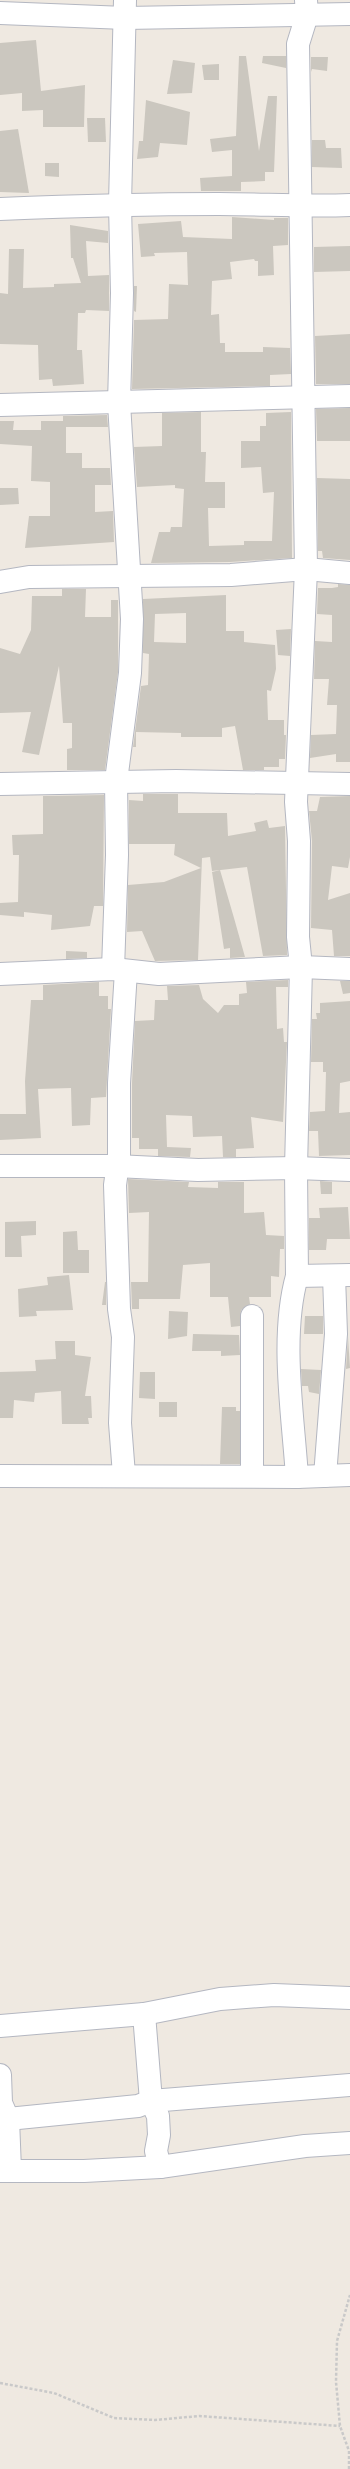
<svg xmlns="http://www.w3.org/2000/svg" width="350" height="2469" font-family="'Alegreya Sans',sans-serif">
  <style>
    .building { fill: #cbc7bf; fill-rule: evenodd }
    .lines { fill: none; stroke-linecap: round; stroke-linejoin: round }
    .minor-casing { stroke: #b4b7c1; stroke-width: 24 }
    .path { stroke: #c9c9c9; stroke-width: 2.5; stroke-dasharray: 3 2; stroke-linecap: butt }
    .minor { stroke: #fff; stroke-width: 22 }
  </style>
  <rect width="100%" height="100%" fill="#efe9e1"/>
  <!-- building -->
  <g class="building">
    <path d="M36,40L41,91L85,85L84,127H43V110L22,111V93L0,95V43Z"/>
    <path d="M239,56H246L259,151L268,96H277L274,172H265V181L241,182V191H201L200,178L232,176V150L212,152L210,139L236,136Z"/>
    <path d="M263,56H286V68L262,63Z"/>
    <path d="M311,57H328L327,71L312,69L311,72Z"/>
    <path d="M173,60L195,63L192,93L167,94Z"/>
    <path d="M219,64V80H204L202,65Z"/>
    <path d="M146,100L190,112L187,145L160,143L158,157L137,159L139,141H143Z"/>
    <path d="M87,118H105L106,142H88Z"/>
    <path d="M18,129L29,193L0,192V131Z"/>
    <path d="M312,140H325L326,148H341L342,168L312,167Z"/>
    <path d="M45,163H59V177L45,176Z"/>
    <path d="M232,217L274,220V218H288V245L273,246L274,275L258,276V261H255L254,259L230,262L232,279L212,281L211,315L219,314L220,343H225V352H263V347L290,348L291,374L270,375V386L132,389L134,320L168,319L169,284L188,285L187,252L154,253L155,256L141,257L138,224L181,221L183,237L232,239Z"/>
    <path d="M70,225L108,231V243L86,241L88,276L109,275V311L86,310L85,313H78L77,350H82L84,384L53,386L52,379L39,380L38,345L0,344V293L8,294L9,249H24L23,288L54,287V284L81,283L73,258H71Z"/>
    <path d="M350,246V271L314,272V247Z"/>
    <path d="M134,286H137L136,312L134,311Z"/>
    <path d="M350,334V384H316L315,336Z"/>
    <path d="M350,408V441H317L316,409Z"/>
    <path d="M201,412V452H206L205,482H225V508H208L209,546L244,545V541H272L274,492L263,493L261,467L241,468V441H260V426H266V413L291,412L292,558L230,562L151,563L159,532H170L171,527H182L184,489L175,488V485L137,487L134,447L162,446V413Z"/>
    <path d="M107,415L108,427H66V453H82V468H110L111,485H95V512L113,511L114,542L25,548L29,516H50V482L31,481L32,446L0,444V421H14L13,430H41V421H63V416Z"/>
    <path d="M317,478L350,479V560L323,558L322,551H318Z"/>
    <path d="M0,488H18L19,504L0,505Z"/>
    <path d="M338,584L350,585V762H336V754L310,758L311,735L336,734L337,705H327L329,679H314L315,641L332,642V615L317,614L318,588H332L338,587Z"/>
    <path d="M62,589H86L85,617H111V600H118V672L105,770H67V749L72,748V723H63L59,666L39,755L22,752L31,712L0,713V648L20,654L31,630L32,596H62Z"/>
    <path d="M226,595V631H244V642L275,645L276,669L271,691L267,690L268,720H284V735H286L285,759H279V767H264V770H243L235,726L222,728V737H181V733L136,732V747H133L141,686L148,685L149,654L143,653V599ZM186,613V643L154,642L155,614Z"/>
    <path d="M291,629L290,656L278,655L276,630Z"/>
    <path d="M143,794H178V813H227L228,836L256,831L254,823L267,820L269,828L285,826L287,955L263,956L247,867L212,871L210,857L202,858L198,960L155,961L142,931L127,932L128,885L164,882L201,868L174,855L175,844H129V800L143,801Z"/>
    <path d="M104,795L103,906H94L90,926L51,930L52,915L24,912V917L0,915V903L18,902L19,855H13L12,835L43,834V796Z"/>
    <path d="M350,796V857L348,868L332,866L328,900L350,893V956H334L332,930L311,928L312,841L309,811H317L320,797Z"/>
    <path d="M220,870L234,918L245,957L230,958V948L224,949L212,872Z"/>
    <path d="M66,951L87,952V958L66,959Z"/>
    <path d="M288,980V987H276L277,1029L283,1028L284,1042H287L283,1122L251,1117L254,1148L236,1149V1157H223L222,1136L193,1137L192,1116L166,1115L167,1147L191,1148L190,1157L158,1156V1149H139V1138H132V1083L135,1021L154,1020L155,1000H168L167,986L199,985L203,999L218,1013L224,1005H239V994L247,993L246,982Z"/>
    <path d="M340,981H350V993L343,994Z"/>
    <path d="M99,982V996H108V1009H111L106,1097L91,1098L90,1125L72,1126L71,1088L38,1089L41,1138L0,1140V1114H26L25,1081L31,1000H43V985Z"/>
    <path d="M350,1001V1081L340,1083L339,1113L350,1112V1155L319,1156L318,1131H309L310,1112L325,1111L326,1072H323V1062H311L312,1019H317L316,1013H320V1003Z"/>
    <path d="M128,1179L189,1182L188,1187L218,1188V1182H244V1213L264,1212L266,1235L284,1236V1249H280L279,1277L271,1276V1297H249L250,1304L241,1310L240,1326L231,1327L228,1297H210V1263L183,1265L180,1299H139V1309H132L131,1282H148L149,1212L129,1213Z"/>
    <path d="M320,1181L332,1182V1194H321Z"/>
    <path d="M348,1207L350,1239H327L326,1250H309V1218H320L319,1208Z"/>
    <path d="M36,1221V1235L21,1236L22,1257H5V1222Z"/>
    <path d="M77,1231L78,1250H89V1273H63V1232Z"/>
    <path d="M69,1275L73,1310L36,1311L37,1316L19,1317L18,1289L48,1285L47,1277Z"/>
    <path d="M105,1282H106V1305H102Z"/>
    <path d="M169,1311L188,1312L187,1336L168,1339Z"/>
    <path d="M305,1316H323V1334H304Z"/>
    <path d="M193,1334L239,1335L240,1355L221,1356V1351H192Z"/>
    <path d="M348,1337L350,1368L346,1369Z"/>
    <path d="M55,1341H75V1355L91,1357L85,1396H91L92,1418H88L89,1424H62L61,1391L35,1393L34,1402L14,1400L13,1418H0V1372L36,1371L35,1360L56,1359Z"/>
    <path d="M301,1369L321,1370L319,1394L309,1392L308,1386H302Z"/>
    <path d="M140,1372H155V1399L139,1398Z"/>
    <rect x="159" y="1402" width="18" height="15"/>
    <path d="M222,1407H236V1411H240V1464H220Z"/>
  </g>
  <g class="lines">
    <!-- minor casing -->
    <g class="minor-casing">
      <g id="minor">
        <path d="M0,13L125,18L350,14"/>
        <path d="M0,209C73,206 146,204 219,204C263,204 306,207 350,205"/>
        <path d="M0,405L350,396"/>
        <path d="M0,582L29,577L231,575L306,569L350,573"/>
        <path d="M0,784L176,781L350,784"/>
        <path d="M113,969L117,855L116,781L130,673L132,619L119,403L122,293L120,204L125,0"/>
        <path d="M0,974L113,969L159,974L301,967L350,969"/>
        <path d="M0,1166H116L198,1170L296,1168L350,1170"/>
        <path d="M297,1276L350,1275"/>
        <path d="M252,1316V1476"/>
        <path d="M124,1475L120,1423L123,1337L119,1309L115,1185L119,1156V1083L126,971"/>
        <path d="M0,1476L297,1477L350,1475"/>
        <path d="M325,1476L336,1334L334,1276"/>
        <path d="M297,1477C293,1414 280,1337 297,1276L296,1168L301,967L298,937L299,841L296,802L306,569L298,44L307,15L306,0"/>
        <path d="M144,2014L151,2101L158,2116L159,2135L156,2151L160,2167"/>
        <path d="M0,2026L144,2014L220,1999L274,1995L350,1998"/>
        <path d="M0,2075L1,2103L8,2119L10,2170"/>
        <path d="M8,2119L138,2106L151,2101L350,2085"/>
        <path d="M0,2171H84L160,2167L305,2146L350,2143"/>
      </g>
    </g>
    <!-- path -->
    <g class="path">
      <path d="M0,2383L54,2393L114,2418L155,2420L199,2416L340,2426"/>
      <path d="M349,2469V2451L340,2426L336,2382L337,2341L350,2295"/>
    </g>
    <!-- minor -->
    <use href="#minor" class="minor"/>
  </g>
</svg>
